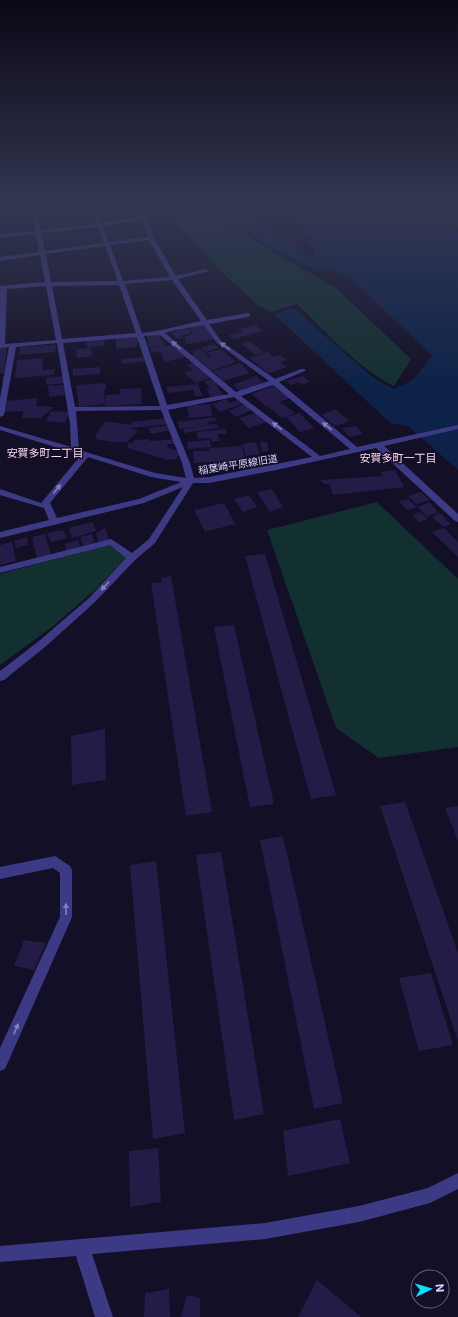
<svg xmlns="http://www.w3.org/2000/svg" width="458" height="1317" font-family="Inter,'Noto Sans JP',sans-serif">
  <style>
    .green { fill: #12302f }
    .water { fill: #0c2248 }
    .building { fill: #241b47 }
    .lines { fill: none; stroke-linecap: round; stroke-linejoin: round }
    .minor { fill: #3d3a85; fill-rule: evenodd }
    .oneway { fill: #837fbc }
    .labels { text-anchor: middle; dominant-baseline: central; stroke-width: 3; stroke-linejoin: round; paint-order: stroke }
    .far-street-label { font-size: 10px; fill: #d9d4ff; stroke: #130f26 }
    .far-neighbourhood-label { font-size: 11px; fill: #ffd6f0; stroke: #130f26 }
  </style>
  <rect width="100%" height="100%" fill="#130f26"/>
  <!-- green -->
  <g class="green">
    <path d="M159,205H195L215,222L246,234L283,258L335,287L411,359L394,386C361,371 324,330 297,304L271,312L259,306L227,277Z"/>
    <path d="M419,205H438L458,218V230Z"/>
    <path d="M377,502L458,579V747L379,758L336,728L267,530Z"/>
    <path d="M111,544L127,557L95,590L52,627L0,665V574Z"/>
  </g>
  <!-- water -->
  <path class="water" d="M198,205H232L310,256L315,255L298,218L276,205H416L458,232V470L408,426L390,423L274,314L293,308L375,379L394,389L413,380L432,355L351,279L328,268L317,271L271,247L247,232L229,226Z"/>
  <!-- building -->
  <g class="building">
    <path d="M204,324L207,330H210L214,339L187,344L184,336L193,335L189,326Z"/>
    <path d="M256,325L262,331L233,339L229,335L242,332L240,329Z"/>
    <path d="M187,327L191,333L181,336L183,338L176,339L170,332L179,330L178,328Z"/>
    <path d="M147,335H159L165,346L149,347Z"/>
    <path d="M138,337L140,342H137V347L116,349V338Z"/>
    <path d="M87,340H104V346L87,347Z"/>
    <path d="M249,341L264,352L256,355L241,344Z"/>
    <path d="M214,344L219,348L206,352L201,348Z"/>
    <path d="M56,345L55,352L19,355L20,347Z"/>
    <path d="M171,345L186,357L165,362L160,352L152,353L150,348Z"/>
    <path d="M7,347L4,373H0V348Z"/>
    <path d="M91,348L92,356L77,358L76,349Z"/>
    <path d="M200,349L210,358L212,357L207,353L221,349L236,362L211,371L200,361L197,362L190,356L195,354L192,351Z"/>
    <path d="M268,352L274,357L280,355L287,360L281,362L287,367L269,373L249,358Z"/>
    <path d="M145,357L146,361L122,364L121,359Z"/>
    <path d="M43,358L42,370L55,369L54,375L15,378L17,360Z"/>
    <path d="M193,363L210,378L196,383L184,373L193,370L187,365Z"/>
    <path d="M240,363L250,373L223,381L213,371Z"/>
    <path d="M100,367V374L73,376V369Z"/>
    <path d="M64,376V383L46,385V378Z"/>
    <path d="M256,376L264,383L241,392L233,385Z"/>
    <path d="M303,376L310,382L301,385L299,382L291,385L286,381Z"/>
    <path d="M212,380L218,385H216L223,395L211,397L206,389L210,388L204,381Z"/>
    <path d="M106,383V390H104L105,404L79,407L76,385Z"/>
    <path d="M198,384L202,396H195L193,390L168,393L166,387Z"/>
    <path d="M64,385L65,395L49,397L48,386Z"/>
    <path d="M273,386L290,398L267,407L251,394Z"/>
    <path d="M141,388L142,404L105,406L106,395L120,394V389Z"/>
    <path d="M37,398L36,406L54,407L41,418H22L23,411L4,412L5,401Z"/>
    <path d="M226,399L229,403L238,400L242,404L220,412L212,404Z"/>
    <path d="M280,402L295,413L282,418L268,407Z"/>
    <path d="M210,404L212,416L189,418L187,406Z"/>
    <path d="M245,404L252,410L236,417L229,411Z"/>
    <path d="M335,409L350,421L335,426L321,415Z"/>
    <path d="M51,411L70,412L65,423L46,421Z"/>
    <path d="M255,413L267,422L249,428L239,418Z"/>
    <path d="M300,413L314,428L300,432L286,417Z"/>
    <path d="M215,417L216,421L208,422L209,425L180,429L177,422Z"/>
    <path d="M166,418L168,424L130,428L138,431L127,442H113L96,439V434L105,422H112L133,425L132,422Z"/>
    <path d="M217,424L219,428L184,433L183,429Z"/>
    <path d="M168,425L171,430L151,434L148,428Z"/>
    <path d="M356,426L363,434L349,437L342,428Z"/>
    <path d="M226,429L227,434H218L219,441L212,442L211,438L198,439L197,432Z"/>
    <path d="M149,439L150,441L176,439V444H167L168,448L178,451L179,455L176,459L168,460L128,448V443H132L134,440Z"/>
    <path d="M210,440L211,447L188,449L187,442Z"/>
    <path d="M256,442L260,454L246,456L242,444Z"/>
    <path d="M260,442H267L269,451L262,452Z"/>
    <path d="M242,446L245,460L194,463L193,451H210L209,448Z"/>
    <path d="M395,470L404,487L333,495L329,484H324L320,480L383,476L381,472Z"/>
    <path d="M272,489L283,507L270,512L257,492Z"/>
    <path d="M421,492L430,500L416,504L408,496Z"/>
    <path d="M249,495L257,507L243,512L234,499Z"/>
    <path d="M408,499L417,507L407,510L399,501Z"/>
    <path d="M429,502L438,512L427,517L418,507Z"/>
    <path d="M224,503L235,524L205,532L194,510Z"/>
    <path d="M420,512L428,519L419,522L412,515Z"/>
    <path d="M440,513L451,524L444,527L432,517Z"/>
    <path d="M93,522L96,531L72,538L69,528Z"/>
    <path d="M105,528L109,540L99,543L96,533Z"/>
    <path d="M444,528L458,542V557L432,532Z"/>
    <path d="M63,530L67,538L51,542L47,533Z"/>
    <path d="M45,534L51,555L37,559L32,537Z"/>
    <path d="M92,534L95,543L83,546L80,537Z"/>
    <path d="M27,537L28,545L16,548L14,541Z"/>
    <path d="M78,540L80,546L66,551L65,544Z"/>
    <path d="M12,542L16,561L0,565V545Z"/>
    <path d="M265,554L336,795L311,799L245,556Z"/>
    <path d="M171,576L212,812L186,816L151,583L162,582L161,578Z"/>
    <path d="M234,625L274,804L250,807L214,627Z"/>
    <path d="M105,729L106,780L72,785L71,736Z"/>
    <path d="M405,802L458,953V1041L380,806Z"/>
    <path d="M458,806V841L445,808Z"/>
    <path d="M283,836L343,1103L314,1109L260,840Z"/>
    <path d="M221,852L264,1114L234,1120L196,855Z"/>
    <path d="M156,861L185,1133L153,1139L130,865Z"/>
    <path d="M24,940L46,943L34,970L14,966Z"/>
    <path d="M431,973L453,1045L419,1051L399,978Z"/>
    <path d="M340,1119L350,1163L288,1176L283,1131Z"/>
    <path d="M158,1148L161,1202L130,1207L129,1151Z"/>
    <path d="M317,1280L361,1317H298Z"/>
    <path d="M169,1289L170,1317H144L145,1293Z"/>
    <path d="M187,1295L200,1298V1317H181Z"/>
  </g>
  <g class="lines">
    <!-- minor -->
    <g class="minor">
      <path d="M31,205H36L41,230L97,224L91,205H96L102,223L139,217L131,205H136L144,217L147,218L154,238L176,276L206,269L209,271L178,279L207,320L248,313L251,315L248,317L209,324L221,341L275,379L301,369H305V371L279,382L357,447L458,425V429L384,446L458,514V522L455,521L376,448L276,470L209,483H193L155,543L135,560L95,602L45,647L4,680L0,681V671L39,641L89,598L126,558L110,545L0,573V567L111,539L132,553L149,539L183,487L144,503L0,538V532L49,520L44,508L0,495V489L41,503L81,455L0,430V426L71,447L70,424L57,343L16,347L4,415L0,417V398L9,347L0,348V286L45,282L40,255L0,261V257L39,252L36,234L0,238V234L35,231ZM142,220L148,237L109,242L103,226ZM98,227L104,243L45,251L41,233ZM149,240L170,277L123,281L110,245ZM105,246L118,281L51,282L46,254ZM172,280L201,321C181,325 162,331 142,333L125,284ZM119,285L136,333L62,339L52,286ZM46,286L56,340L5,344L7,289ZM204,325L217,343L269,381L236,392L165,333L175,330ZM160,335L229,394L167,405L144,336ZM137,337L160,406L75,407L63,343ZM273,385L350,449L320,456L241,396ZM234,397L312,457L209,477L194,478L190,463L168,410ZM161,410L182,463L186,478L155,473L79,450L76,411ZM88,457L151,477L181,482L139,499L57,518L50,503Z"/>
      <path d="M55,856L70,866L72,870V917L5,1069L0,1071V1048L60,917V873L53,868L0,879V867Z"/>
      <path d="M458,1173V1189L430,1203L359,1222L265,1239L92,1254L113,1317H95L76,1256L0,1262V1246L265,1223L359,1206L428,1188Z"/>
    </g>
  </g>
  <!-- one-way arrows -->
  <defs><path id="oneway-solid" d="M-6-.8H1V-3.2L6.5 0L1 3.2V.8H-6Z"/></defs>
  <g class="oneway">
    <use href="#oneway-solid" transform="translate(176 345) rotate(-139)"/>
    <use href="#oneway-solid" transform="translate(225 346) rotate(-144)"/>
    <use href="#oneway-solid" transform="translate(277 426) rotate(-143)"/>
    <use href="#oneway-solid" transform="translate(327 426) rotate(-141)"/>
    <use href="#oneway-solid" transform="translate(57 489) rotate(-50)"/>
    <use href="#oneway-solid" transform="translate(105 586) rotate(133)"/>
    <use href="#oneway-solid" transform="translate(66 909) rotate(-90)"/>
    <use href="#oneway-solid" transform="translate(16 1029) rotate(-66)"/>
  </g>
  <!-- sky -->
  <linearGradient id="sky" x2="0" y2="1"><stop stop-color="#0a0815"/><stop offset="0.53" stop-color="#333752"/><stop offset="1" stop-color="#333752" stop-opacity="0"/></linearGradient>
  <rect width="458" height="390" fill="url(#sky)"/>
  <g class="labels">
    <!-- far-street labels -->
    <g class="far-street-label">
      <text transform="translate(238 464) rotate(-9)">稲葉崎平原線旧道</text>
    </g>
    <!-- far-neighbourhood labels -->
    <g class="far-neighbourhood-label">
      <text x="45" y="453">安賀多町二丁目</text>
      <text x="398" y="458">安賀多町一丁目</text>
    </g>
  </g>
  <!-- north arrow -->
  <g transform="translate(430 1289) rotate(85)"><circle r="19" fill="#130f26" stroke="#625e7d"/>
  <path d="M0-3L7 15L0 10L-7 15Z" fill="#00e5ff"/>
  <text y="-6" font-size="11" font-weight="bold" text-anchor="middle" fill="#d9d4ff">N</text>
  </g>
</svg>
